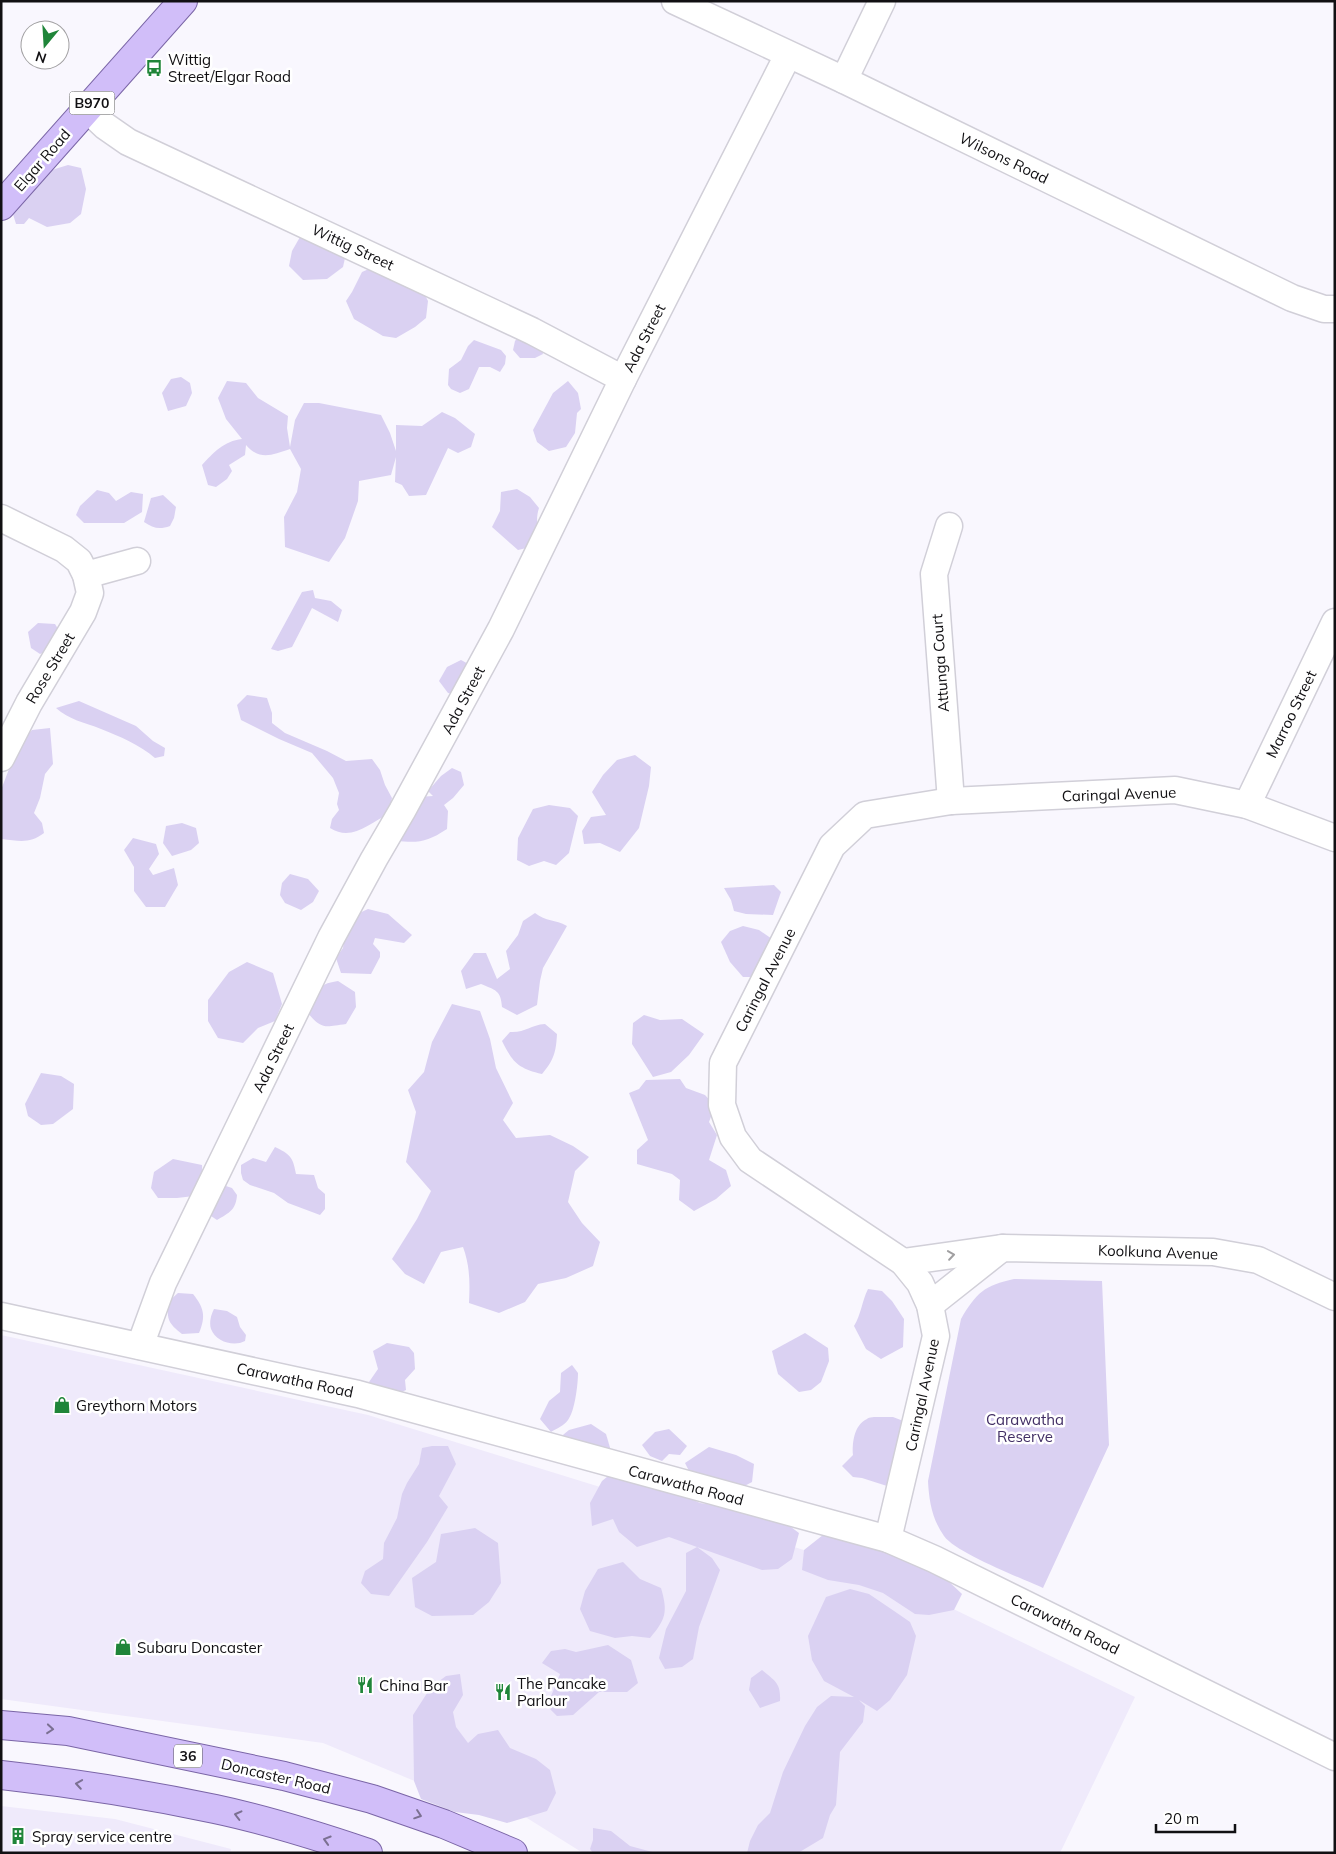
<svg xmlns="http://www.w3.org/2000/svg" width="1336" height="1854" font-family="Mulish,sans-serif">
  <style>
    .built { fill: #efeafb }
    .green { fill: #dad1f2 }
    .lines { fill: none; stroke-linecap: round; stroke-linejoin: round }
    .minor-casing { stroke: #d1cfd8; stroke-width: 29 }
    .major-casing { stroke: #7a65a6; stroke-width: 30 }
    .minor { stroke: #fff; stroke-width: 26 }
    .major { stroke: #d1bef9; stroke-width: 28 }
    .oneway { stroke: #a09fa1 }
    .oneway2 { stroke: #7b7092 }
    .labels { text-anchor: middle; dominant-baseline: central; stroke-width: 5; stroke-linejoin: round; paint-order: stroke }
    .shield { fill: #fff; stroke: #58585a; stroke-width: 1 }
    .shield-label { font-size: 14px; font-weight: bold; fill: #111013 }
    .poi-label { font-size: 15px; fill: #111013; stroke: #fff; text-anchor: start }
    .street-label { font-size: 15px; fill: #111013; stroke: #fff }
    .park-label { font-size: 15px; fill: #422f65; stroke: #fff }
  </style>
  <rect width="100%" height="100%" fill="#f9f7fe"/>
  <!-- built -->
  <g class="built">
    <path d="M1,1335L368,1415L881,1574L1135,1697L1060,1853H583L519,1813L429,1787L323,1743L1,1699Z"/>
    <path d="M1,1806L115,1819L231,1849L230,1853H1Z"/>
  </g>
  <!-- green -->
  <g class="green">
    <path d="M68,165L81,168L86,189L81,214L70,223L47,227L29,218L24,224H16L12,211L30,181L55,169Z"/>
    <path d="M300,237L339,241L345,258L343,267L327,279L303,280L289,266L292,251Z"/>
    <path d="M378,265L422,289L428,301L426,318L415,327L396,338L383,336L354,319L346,301L352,292L362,272Z"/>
    <path d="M520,335L542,348L543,354L535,358H520L513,350L515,341Z"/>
    <path d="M474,340L501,350L506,356L505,364L500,372L490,367H479L469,389L460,393L451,389L448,385L449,369L461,360L468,346Z"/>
    <path d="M181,377L190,383L192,393L186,406L168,411L162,393L171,379Z"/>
    <path d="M227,381L246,383L258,398L288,416L287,428L290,447L295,420L304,403H319L381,415L390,433L396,451V425L422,426L442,412L455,418L475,434L471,447L458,453L448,448L426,495L409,496L402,485L395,482L396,457L391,475L359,481L358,501L345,538L329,562L285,547L284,517L297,492L301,469L290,449C272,455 260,461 246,445L245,455L229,465L232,471L227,479L216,487L208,485L202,465C213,453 224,441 242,439L226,419L218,398Z"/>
    <path d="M568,381L578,393L581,409L577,413L575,433L566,447L549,451L537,442L533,430L553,393Z"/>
    <path d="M517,489L530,497L539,508C534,523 541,530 535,546L518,550L492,527L500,511L501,492Z"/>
    <path d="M97,490L109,493L116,501L131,492L143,494L142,512L124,523H84L76,515L80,506Z"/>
    <path d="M163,495L176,507L174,518L170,526C159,530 153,528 144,522L151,498Z"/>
    <path d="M313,590L315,598L331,601L342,610L338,622L312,608L292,647L278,651L271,649L302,592Z"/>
    <path d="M38,623L55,624L60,632L57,647L40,654L31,648L28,632Z"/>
    <path d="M461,660L474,667L465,696L448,693L439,681L447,667Z"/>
    <path d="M247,695L267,698L272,713V723L285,733L327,751L346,761L372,759L380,770L385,785L392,798L389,814C369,823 352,842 330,828L332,819L339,810L337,804L339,793L333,778L312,753L279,739L241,720L237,705Z"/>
    <path d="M79,701L136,726L153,741L165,748L164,756L155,758C140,745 119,736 101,729C84,722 69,720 56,708Z"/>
    <path d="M50,728L53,764L45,774L40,798L34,813L42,823L44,833C30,844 19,841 2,839L1,790L19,743L32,730Z"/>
    <path d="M635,755L651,767L649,786L639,828L620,852L600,843L584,844L582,831L591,817L606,815L592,792L603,775L617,760Z"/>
    <path d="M452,768L461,772L464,785L453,798L444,805L448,811L447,829C427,842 420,843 396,841L417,797L433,796L428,791L441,776Z"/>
    <path d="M549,805L570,808L578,816L569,853L556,865L544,861L529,866L517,860L518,838L533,809Z"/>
    <path d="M182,823L196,828L199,843L191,850L172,856L163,843L166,826Z"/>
    <path d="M133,838L156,844L159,854L149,869L153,875L174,868L178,885L165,907H146L134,891V867L124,850Z"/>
    <path d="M290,874L308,879L319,891L313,902L301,910L285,903L280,895L282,883Z"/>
    <path d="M774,885L781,892L773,915L746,914L734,911L731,900L724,888Z"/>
    <path d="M368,909L388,914L412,935L404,943L375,938L373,944L380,952V957L371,974L341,973L336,958L343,948L344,939L355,915Z"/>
    <path d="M535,913C546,922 555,919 567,926L543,968L540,981L537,1005L517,1015L502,1007C501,990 495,990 481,984L466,989L461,971L474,953H486L497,979L510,969L506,951L518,935L523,921Z"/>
    <path d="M743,926L759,930L775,941L760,977H743L730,962L721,942L730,931Z"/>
    <path d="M247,962L273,973L282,1004L275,1021L258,1028L243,1043L218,1038L208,1021V1000L229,972Z"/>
    <path d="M338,981L355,992L356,1007L346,1024C324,1027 322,1030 307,1012C314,993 316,984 338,981Z"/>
    <path d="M452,1004L480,1011L490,1039L496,1068L513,1103L503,1120L516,1138L550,1135L573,1146L589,1157L575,1171L568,1202L582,1223L600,1242L593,1266L566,1278L538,1284L525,1302L499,1313L469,1303C470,1283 470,1266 463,1247L441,1252L424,1284L405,1274L392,1259L417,1219L431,1191L406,1162L416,1112L408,1090L424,1072L432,1042Z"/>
    <path d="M644,1015L660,1020L682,1019L704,1034L689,1055L671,1072L653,1077L632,1044L633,1023Z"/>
    <path d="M545,1024L557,1034C556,1052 554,1060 542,1074C518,1068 513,1063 502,1041L510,1032C525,1033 530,1025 545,1024Z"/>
    <path d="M41,1073L61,1076L74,1084L73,1109L53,1124L41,1125L28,1116L25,1104Z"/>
    <path d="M680,1079L686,1088L705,1095L715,1106L709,1122L717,1135L709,1160L726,1170L731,1186L716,1199L694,1211L679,1200L680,1180L672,1174L637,1164V1150L648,1140L629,1093L639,1089L646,1080Z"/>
    <path d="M275,1147C290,1154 293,1157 296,1174L314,1175L318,1188L325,1194V1209L320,1215L288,1203L274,1193L250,1185L243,1180L241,1173V1165L253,1158L266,1162Z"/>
    <path d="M173,1159L202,1165L203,1185L194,1196L177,1198H158L151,1188L154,1172Z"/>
    <path d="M223,1185L232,1188L237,1195C236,1210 229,1213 217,1220L208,1214Z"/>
    <path d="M1014,1279L1102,1281L1109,1445L1043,1588C1021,1578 956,1553 944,1536C932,1519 929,1501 928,1481L961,1319C976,1293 985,1285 1014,1279Z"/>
    <path d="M868,1289L882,1291L892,1301L904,1319L903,1347L881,1359L866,1349L854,1326C861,1315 862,1301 868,1289Z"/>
    <path d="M178,1293L193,1294C204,1308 206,1316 199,1333L182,1334C168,1323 167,1320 168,1302Z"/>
    <path d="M214,1309L227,1311L237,1317L240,1327L246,1335L245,1341C234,1347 216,1342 211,1329C209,1322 211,1315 214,1309Z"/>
    <path d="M805,1333L828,1348L829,1361L821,1382L811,1390L799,1392L778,1374L772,1351Z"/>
    <path d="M387,1343L409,1347L414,1353L415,1369L405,1380L406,1390C391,1398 381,1392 369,1382L378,1369L373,1351Z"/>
    <path d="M572,1365L578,1373C578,1384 575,1411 568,1420C565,1425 556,1429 551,1432L540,1419L549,1401L560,1392L561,1373Z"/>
    <path d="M879,1417H893L906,1422L904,1469L887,1486L862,1478L853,1477L842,1466L853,1455C852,1443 854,1425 867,1419C869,1417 875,1417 879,1417Z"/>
    <path d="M591,1424L606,1434L611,1451L591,1472L570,1466L558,1439L569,1430Z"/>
    <path d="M669,1429L687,1446L680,1455L669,1454L662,1461L650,1456L642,1445L655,1432Z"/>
    <path d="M432,1446H448L456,1464L439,1496L448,1507L427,1542L389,1596L371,1594L361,1583L365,1571L383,1559L384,1543L397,1518L402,1494L407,1483L419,1464L422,1448Z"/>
    <path d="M709,1447L736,1455L754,1464L752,1482L737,1490L693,1479L685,1463Z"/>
    <path d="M619,1467L700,1503L775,1515L799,1533L792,1559L778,1569L762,1570L697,1547L712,1558L720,1570L699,1627L693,1659L682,1667L665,1669L659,1658L666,1629L686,1591V1553L697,1547L669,1537L637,1547L619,1532L613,1519L592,1526L590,1503L602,1481Z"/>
    <path d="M850,1521L945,1578L962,1594L954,1610L929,1615L915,1614L883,1593L859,1585L828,1580L802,1570L804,1550L823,1535Z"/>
    <path d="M475,1528L498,1543L501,1583L489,1602L473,1615L432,1616L415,1607L412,1578L436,1562L441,1534Z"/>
    <path d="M623,1562L640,1579L661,1588C668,1612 666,1619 650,1638L632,1636L615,1638L590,1631L580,1609L585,1591L598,1569Z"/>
    <path d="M850,1589L869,1594L897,1613L910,1622L916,1636L907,1675L890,1700L877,1711L859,1700L865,1706L863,1722L840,1752L836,1805L830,1815L823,1838L798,1853H747L750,1841L758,1825L770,1813L783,1772L805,1726L817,1707L831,1696L854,1697L824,1681L812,1660L808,1636L826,1597Z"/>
    <path d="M608,1645L631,1660L638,1683L627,1692H599L573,1715L557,1716L547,1706L560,1674L542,1663L551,1651L565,1649L576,1652Z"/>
    <path d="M762,1670C775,1681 781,1683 780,1701L760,1708L749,1690L751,1678Z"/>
    <path d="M460,1674L463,1695L453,1712L456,1727L468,1743L478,1734L498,1730L510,1748L536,1759L550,1770L556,1793L547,1811L507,1823L479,1815L455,1812L421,1799L414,1781L413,1715L431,1687L446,1676Z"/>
    <path d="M593,1828L611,1831L630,1846L656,1853H593L590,1849L593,1840Z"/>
  </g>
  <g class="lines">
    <!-- minor casing -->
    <g class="minor-casing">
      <g id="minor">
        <path d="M675,1L844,80L1292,298L1324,309H1335"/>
        <path d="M844,80L882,1"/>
        <path d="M87,109L105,126L128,142L532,331L623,379"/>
        <path d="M1,518L64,549L79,561L86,575L90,593L83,612L29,703L1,758"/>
        <path d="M949,526L934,574L951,801"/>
        <path d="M86,575L137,561"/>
        <path d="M1247,805L1335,622"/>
        <path d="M903,1262L1002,1248L1213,1252L1258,1260L1335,1297"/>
        <path d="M930,1305L1002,1248"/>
        <path d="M1,1316L358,1394L888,1539L934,1559L1335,1757"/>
        <path d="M140,1346L163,1283L331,938L374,859L402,811L501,629L623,379L788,55"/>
        <path d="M888,1539L936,1336L930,1305L920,1283L903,1262L750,1160L733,1137L722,1105L723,1063L832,846L865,815L951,801L1175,790L1247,805L1335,838"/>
      </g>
    </g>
    <!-- major casing -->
    <g class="major-casing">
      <g id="major">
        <path d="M1,206L183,1"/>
        <path d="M1,1725L68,1731L284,1776L372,1799L444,1824L513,1853"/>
        <path d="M1,1775C73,1783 144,1794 215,1809C267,1820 318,1836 368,1853"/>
      </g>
    </g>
    <!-- minor -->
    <use href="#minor" class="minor"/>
    <!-- major -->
    <use href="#major" class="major"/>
  </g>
  <!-- one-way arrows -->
  <defs><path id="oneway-chevron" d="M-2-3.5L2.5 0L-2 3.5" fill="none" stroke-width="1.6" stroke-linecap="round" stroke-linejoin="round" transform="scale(1.25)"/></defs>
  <use class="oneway" href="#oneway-chevron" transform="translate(951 1255) rotate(-8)"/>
  <g class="oneway2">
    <use href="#oneway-chevron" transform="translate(50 1729) rotate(5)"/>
    <use href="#oneway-chevron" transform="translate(79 1784) rotate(-171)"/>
    <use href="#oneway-chevron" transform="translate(238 1815) rotate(-166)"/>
    <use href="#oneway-chevron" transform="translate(418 1815) rotate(19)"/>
    <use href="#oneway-chevron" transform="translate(327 1840) rotate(-163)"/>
  </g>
  <!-- icons -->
  <defs>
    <g id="bus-bare" transform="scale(1.35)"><path d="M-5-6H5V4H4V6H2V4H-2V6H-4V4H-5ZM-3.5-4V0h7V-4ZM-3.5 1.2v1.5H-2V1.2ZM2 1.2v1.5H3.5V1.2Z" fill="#1f8539" stroke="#fff" stroke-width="2.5" paint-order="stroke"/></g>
    <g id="shop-bare" transform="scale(1.35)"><path d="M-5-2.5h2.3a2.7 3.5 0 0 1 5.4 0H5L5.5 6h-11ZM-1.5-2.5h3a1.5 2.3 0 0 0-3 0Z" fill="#1f8539" stroke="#fff" stroke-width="2.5" paint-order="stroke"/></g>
    <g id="restaurant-bare" transform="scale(1.35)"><path d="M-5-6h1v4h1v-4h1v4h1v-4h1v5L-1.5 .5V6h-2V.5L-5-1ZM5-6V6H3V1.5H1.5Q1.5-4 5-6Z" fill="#1f8539" stroke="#fff" stroke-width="2.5" paint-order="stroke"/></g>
    <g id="building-bare" transform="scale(1.35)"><path d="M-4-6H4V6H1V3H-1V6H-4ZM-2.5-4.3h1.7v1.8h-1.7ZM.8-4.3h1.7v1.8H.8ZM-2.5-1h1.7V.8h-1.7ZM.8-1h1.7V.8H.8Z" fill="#1f8539" stroke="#fff" stroke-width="2.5" paint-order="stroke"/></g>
  </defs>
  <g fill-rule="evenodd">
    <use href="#bus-bare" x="154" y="68"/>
    <use href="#shop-bare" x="62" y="1405"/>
    <use href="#shop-bare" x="123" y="1647"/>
    <use href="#restaurant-bare" x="365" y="1685"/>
    <use href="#restaurant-bare" x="503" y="1692"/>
    <use href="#building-bare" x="18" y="1836"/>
  </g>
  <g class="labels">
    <!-- shield labels -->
    <g class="shield">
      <rect x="69.5" y="91.5" width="45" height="23" rx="4"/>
      <rect x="174" y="1744.5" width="28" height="23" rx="4"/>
    </g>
    <g class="shield-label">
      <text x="92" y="103">B970</text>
      <text x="188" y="1756">36</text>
    </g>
    <!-- poi labels -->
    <g class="poi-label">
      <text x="168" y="59">Wittig<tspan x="168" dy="17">Street/Elgar Road</tspan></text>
      <text x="76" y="1405">Greythorn Motors</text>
      <text x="137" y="1647">Subaru Doncaster</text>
      <text x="517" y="1683">The Pancake<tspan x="517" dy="17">Parlour</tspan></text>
      <text x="379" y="1685">China Bar</text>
      <text x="32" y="1836">Spray service centre</text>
    </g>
    <!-- street labels -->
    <g class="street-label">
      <text transform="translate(1004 158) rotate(26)">Wilsons Road</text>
      <text transform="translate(42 160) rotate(-49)">Elgar Road</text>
      <text transform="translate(353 247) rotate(25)">Wittig Street</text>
      <text transform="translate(644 338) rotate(-63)">Ada Street</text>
      <text transform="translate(940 663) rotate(-94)">Attunga Court</text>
      <text transform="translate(50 668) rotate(-59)">Rose Street</text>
      <text transform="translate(463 700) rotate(-62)">Ada Street</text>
      <text transform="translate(1291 714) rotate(-64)">Marroo Street</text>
      <text transform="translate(1119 794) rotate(-2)">Caringal Avenue</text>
      <text transform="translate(765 980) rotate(-63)">Caringal Avenue</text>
      <text transform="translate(273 1058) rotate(-64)">Ada Street</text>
      <text transform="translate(1158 1252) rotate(2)">Koolkuna Avenue</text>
      <text transform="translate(295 1380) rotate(12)">Carawatha Road</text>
      <text transform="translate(922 1395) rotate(-78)">Caringal Avenue</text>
      <text transform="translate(686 1485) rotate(15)">Carawatha Road</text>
      <text transform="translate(1065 1624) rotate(26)">Carawatha Road</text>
      <text transform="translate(276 1776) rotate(13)">Doncaster Road</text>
    </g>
    <!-- park labels -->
    <g class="park-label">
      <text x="1025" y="1419">Carawatha<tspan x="1025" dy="17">Reserve</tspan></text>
    </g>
  </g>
  <!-- border -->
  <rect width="1336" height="1854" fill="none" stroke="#111013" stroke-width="5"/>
  <!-- north arrow -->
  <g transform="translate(45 45) rotate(198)"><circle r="24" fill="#ffffff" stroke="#a09fa1"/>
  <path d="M0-4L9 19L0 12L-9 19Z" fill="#1f8539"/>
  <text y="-8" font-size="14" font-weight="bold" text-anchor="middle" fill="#111013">N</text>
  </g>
  <!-- scale -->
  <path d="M1156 1824v8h79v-8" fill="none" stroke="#111013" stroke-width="2.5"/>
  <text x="1164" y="1824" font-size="15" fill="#111013" stroke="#ffffff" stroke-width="4" paint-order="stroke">20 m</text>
</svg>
